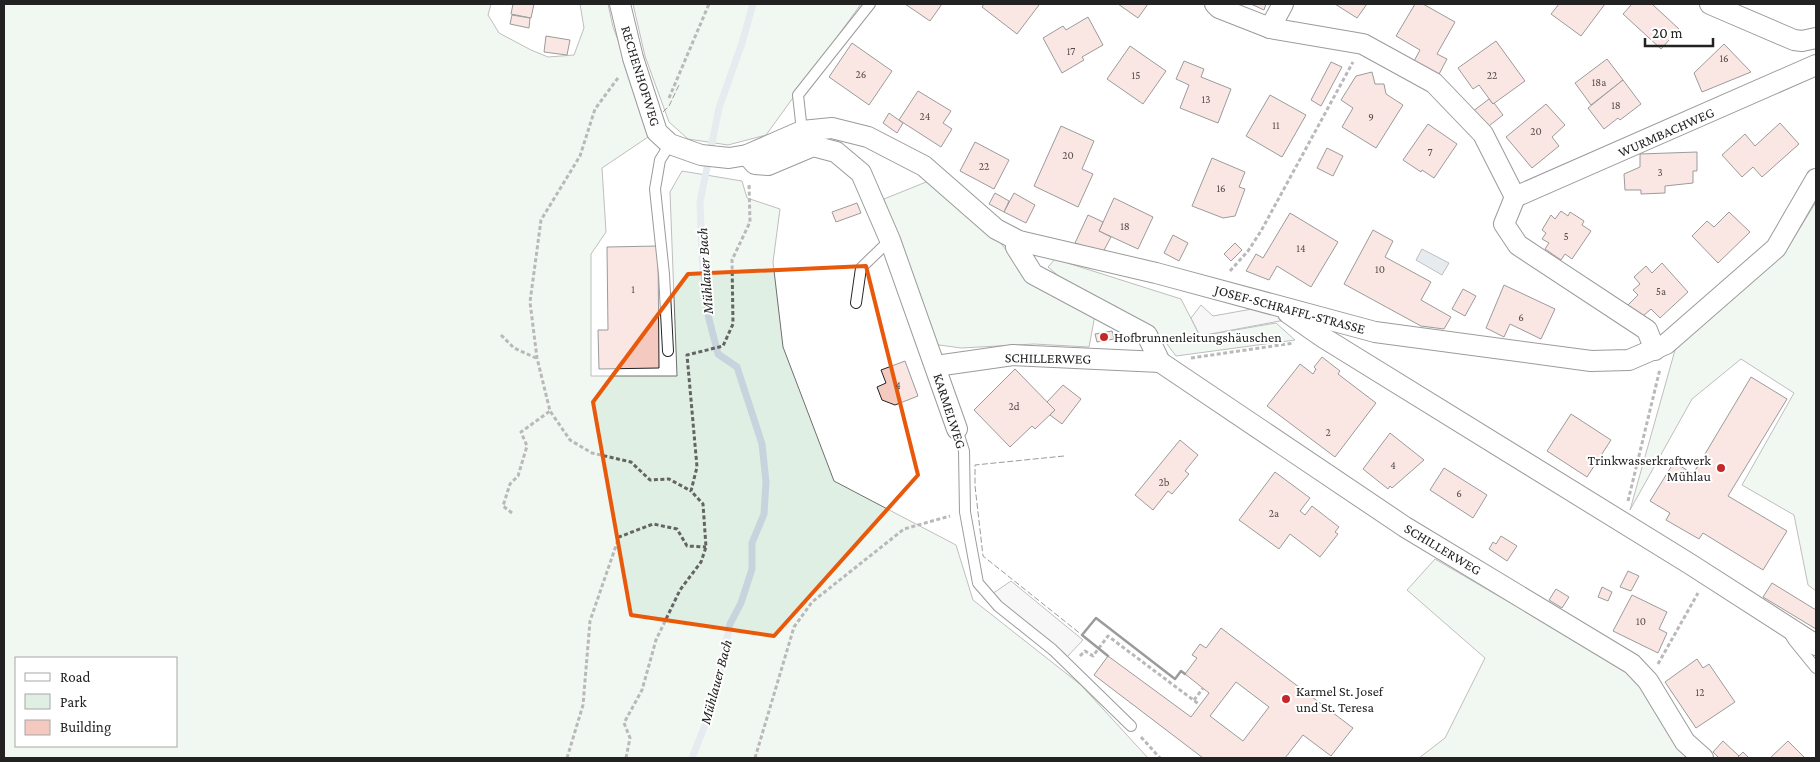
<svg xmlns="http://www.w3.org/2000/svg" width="1820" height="762" font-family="'Crimson Pro',serif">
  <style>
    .green { fill: #e0efe3; stroke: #6f6f6f; fill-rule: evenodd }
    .parking { fill: #ededed; stroke: #6f6f6f }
    .water { fill: #c7d3dd; stroke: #6f6f6f }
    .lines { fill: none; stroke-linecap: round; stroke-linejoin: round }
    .stream { stroke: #c7d3dd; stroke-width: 7 }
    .building { fill: #f3c9c0; stroke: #222; fill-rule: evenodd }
    .service-casing { stroke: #222; stroke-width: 12 }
    .minor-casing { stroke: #222; stroke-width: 22 }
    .path { stroke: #646464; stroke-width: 3; stroke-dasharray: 4 2.5; stroke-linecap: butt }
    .service { stroke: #fff; stroke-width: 10 }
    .minor { stroke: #fff; stroke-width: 20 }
    .fence { stroke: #222; stroke-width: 1; stroke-dasharray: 6 2.5; stroke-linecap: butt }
    .wall { stroke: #222; stroke-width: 2.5 }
    .marked { fill: none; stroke: #e8590c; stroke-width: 4; stroke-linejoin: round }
    .poi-dot { fill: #c62828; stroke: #fff; stroke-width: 2 }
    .labels { text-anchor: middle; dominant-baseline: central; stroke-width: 4; stroke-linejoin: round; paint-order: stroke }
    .number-label { font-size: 11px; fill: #564c4a }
    .street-label { font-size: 14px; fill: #222; stroke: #fff }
    .poi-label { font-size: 14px; fill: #222; stroke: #fff; text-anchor: start }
    .water-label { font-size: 15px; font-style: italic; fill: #222; stroke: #fff }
  </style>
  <rect width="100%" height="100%" fill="#fff"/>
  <!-- green -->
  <g class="green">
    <path d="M4,4H491L488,15L499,33L531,50L548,57L574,55L584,28L580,4H608L613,27L654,133L602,168L606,232L591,254V376H677L670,192L682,171L742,181L747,198L780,209L773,262L783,347L834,481L956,545L973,600L1081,685L1148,758H4ZM16,658H176V746H16Z"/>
    <path d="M633,4H861L766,135L728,145L688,139L669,122L645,56Z"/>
    <path d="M931,180L995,235L1025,276L1095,315L1089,347L1034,344L961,348L932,344L904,266L884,199Z"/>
    <path d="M1816,202V591L1808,585L1794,515L1742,485L1794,393L1741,359L1692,399L1630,510L1677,343L1787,249Z"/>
    <path d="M1055,259L1181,299L1200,336L1276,323L1295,340L1176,356L1164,340L1117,307L1069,285L1048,267Z"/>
    <path d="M1435,559L1639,678L1698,758H1419L1445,738L1485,658L1407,590Z"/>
  </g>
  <!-- parking -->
  <g class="parking">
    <path d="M1201,305L1213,316L1269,306L1285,320L1200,336L1191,318Z"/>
    <path d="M1011,581L1083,640L1064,660L989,596Z"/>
  </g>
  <!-- water -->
  <path class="water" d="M1422,249L1449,263L1442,275L1416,260Z"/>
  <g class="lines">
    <!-- stream -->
    <path class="stream" d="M692,758L714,702L730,624L741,603L752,569V543L764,514L766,482L762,444L737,367L718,354L708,315L702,256L700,202L719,108L742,43L753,4"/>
  </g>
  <!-- building -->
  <g class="building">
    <path d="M513,4H534L531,18L511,14Z"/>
    <path d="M905,4H942L930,21Z"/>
    <path d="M984,4H1038L1039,5L1017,34L982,7Z"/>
    <path d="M1118,4H1148L1138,18Z"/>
    <path d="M1251,4H1266L1264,10Z"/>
    <path d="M1335,4H1367L1357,18Z"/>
    <path d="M1415,4H1423L1455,22L1437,54L1447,59L1437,78L1413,63L1420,50L1396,36Z"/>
    <path d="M1559,4H1605L1581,36L1551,14Z"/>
    <path d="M1632,4H1652L1679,29L1661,49L1623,14Z"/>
    <path d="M512,15L530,18L529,28L510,24Z"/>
    <path d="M1088,17L1103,45L1082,57L1084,60L1062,73L1043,38L1063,26L1066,30Z"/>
    <path d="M546,36L570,40L567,55L544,52Z"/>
    <path d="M1496,41L1525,81L1493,104L1479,85L1473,89L1458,68Z"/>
    <path d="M852,43L892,71L869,105L829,77Z"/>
    <path d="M1724,44L1751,72L1702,92L1694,73Z"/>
    <path d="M1130,46L1166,71L1143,104L1107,79Z"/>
    <path d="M1607,59L1623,80L1591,105L1575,83Z"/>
    <path d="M1184,61L1204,69L1201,77L1231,89L1218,123L1180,108L1189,85L1176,79Z"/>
    <path d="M1331,62L1342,67L1321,106L1311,100Z"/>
    <path d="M1372,72L1375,84H1384L1386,94L1403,105L1376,148L1342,127L1353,108L1341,100L1356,76Z"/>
    <path d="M1623,80L1641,104L1620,120L1618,118L1604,129L1588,108Z"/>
    <path d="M918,91L951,111L943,123L952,129L941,147L899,120Z"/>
    <path d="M1270,95L1306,115L1282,157L1246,136Z"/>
    <path d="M1489,99L1493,104L1494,103L1503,115L1485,129L1472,112Z"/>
    <path d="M1546,104L1565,125L1552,137L1559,146L1532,168L1506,137Z"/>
    <path d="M889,113L903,123L897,133L883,123Z"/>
    <path d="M1780,123L1799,144L1762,177L1753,167L1742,177L1722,155L1745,134L1755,146Z"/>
    <path d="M1428,124L1457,144L1434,178L1422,170L1421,172L1403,160Z"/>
    <path d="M1061,126L1094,141L1082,169L1093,174L1078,207L1034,186Z"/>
    <path d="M975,142L1009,160L994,189L960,171Z"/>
    <path d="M1327,148L1343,156L1333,176L1317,168Z"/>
    <path d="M1697,152V171H1693V183L1665,186V193L1641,194V190H1625L1624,174L1640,167V154Z"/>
    <path d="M1212,158L1245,172L1239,187L1245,189L1235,216L1223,218L1192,206Z"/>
    <path d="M995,193L1009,201L1004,212L989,204Z"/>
    <path d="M1014,193L1035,205L1026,223L1004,212Z"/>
    <path d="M1114,198L1153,217L1138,249L1099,231Z"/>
    <path d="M857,203L861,213L836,222L832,212Z"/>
    <path d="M1561,211L1568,216L1570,212L1584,221L1582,225L1591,231L1572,259L1565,254L1561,260L1545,249L1549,243L1542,239L1546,233L1542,230L1551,215L1555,219Z"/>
    <path d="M1729,212L1750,232L1718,263L1692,236L1707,221L1714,227Z"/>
    <path d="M1290,213L1338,242L1311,287L1277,266L1269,280L1246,271L1256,254L1263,258Z"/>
    <path d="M1088,215L1103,222L1099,231L1111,237L1103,252L1075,243Z"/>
    <path d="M1373,230L1393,241L1385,257L1431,282L1421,300L1451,317L1444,329L1421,326L1344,284Z"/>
    <path d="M1173,235L1188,243L1179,261L1164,253Z"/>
    <path d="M1235,243L1242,250L1231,261L1224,254Z"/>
    <path d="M658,246L659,368L599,369L598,330H608L607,247Z"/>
    <path d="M1662,263L1688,292L1660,318L1651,309L1643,316L1627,306L1638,295L1633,290L1640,284L1634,277L1646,266L1652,273Z"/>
    <path d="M1504,285L1555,309L1541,339L1510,324L1504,337L1486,328Z"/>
    <path d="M1463,289L1476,296L1465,316L1452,309Z"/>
    <path d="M1112,331L1114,339L1097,342L1095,334Z"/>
    <path d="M1322,357L1340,371L1338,374L1376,403L1335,457L1267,406L1300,364L1313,374L1316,369L1314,367Z"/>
    <path d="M905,361L918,396L895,405L882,400L877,387L886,383L881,370Z"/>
    <path d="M1015,369L1055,410L1035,429L1032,426L1010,447L974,410Z"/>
    <path d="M1751,377L1787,399L1728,496L1787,531L1763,570L1703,533L1699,539L1666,520L1670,513L1650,501L1674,462L1693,474Z"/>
    <path d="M1063,385L1081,399L1062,424L1050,415L1055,410L1047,402Z"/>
    <path d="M1571,414L1611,440L1587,477L1547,451Z"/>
    <path d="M1390,433L1424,460L1392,488L1390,486L1388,489L1363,469Z"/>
    <path d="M1180,440L1198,455L1185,471L1189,474L1172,494L1168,491L1153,510L1135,495Z"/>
    <path d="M1444,468L1487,495L1473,518L1430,490Z"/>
    <path d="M1275,472L1310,498L1300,511L1305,515L1312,506L1339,527L1335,532L1338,534L1320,557L1290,534L1279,549L1239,520Z"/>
    <path d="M1501,536L1517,546L1507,561L1489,549L1493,542L1496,544Z"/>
    <path d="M1628,571L1639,576L1631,591L1620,587Z"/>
    <path d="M1772,583L1816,610V629L1763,597Z"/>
    <path d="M1602,587L1612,592L1608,601L1598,597Z"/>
    <path d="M1556,589L1569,597L1562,608L1549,600Z"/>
    <path d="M1632,595L1667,612L1659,629L1667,633L1658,653L1613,631Z"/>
    <path d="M1221,628L1353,728L1331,756L1303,735L1285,758H1203L1094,675L1108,656L1191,717L1209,693L1185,674L1197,658L1192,655L1200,644L1206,648ZM1236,682L1269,707L1243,741L1210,716Z"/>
    <path d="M1697,659L1703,668L1709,664L1735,702L1696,728L1665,682Z"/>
    <path d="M1723,741L1739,756L1737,758H1719L1713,752Z"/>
    <path d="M1788,741L1805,758H1770Z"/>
    <path d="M1743,752L1749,758H1737Z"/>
  </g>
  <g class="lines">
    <!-- service casing -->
    <g class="service-casing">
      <g id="service">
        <path d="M802,131L798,95L870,4"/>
        <path d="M856,303L861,268L890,240"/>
        <path d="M668,351L664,274L655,189L660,160L670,144"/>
        <path d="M957,429L964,451L965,512L978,583L998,606L1053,650L1131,726"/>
        <path d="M1789,633L1794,641L1816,668"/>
      </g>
    </g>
    <!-- minor casing -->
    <g class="minor-casing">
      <g id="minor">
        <path d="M620,4L633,58L657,132L670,144L701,155L729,158L747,155L802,131L832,128L868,137L924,166L996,229L1019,241L1156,273L1375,332L1591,361L1629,360L1666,344L1776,248L1816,179"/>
        <path d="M1215,4L1219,8L1270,28L1363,44L1434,83L1483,134L1515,197L1504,224L1518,245L1647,330L1655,350"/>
        <path d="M1710,4L1794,40L1802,41L1816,38"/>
        <path d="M1270,28L1283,4"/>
        <path d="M747,155L755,164L768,165L813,146L836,152L861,173L890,240L957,429"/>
        <path d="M1515,197L1816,65"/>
        <path d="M1019,241L1016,247L1033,274L1147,335L1160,362L1405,527L1632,664L1648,681L1685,742L1703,758"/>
        <path d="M1288,313L1324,338L1690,564L1816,645"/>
        <path d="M936,366L1013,355L1160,362"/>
      </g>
    </g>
    <!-- path -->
    <g class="path">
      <path d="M618,78L595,109L580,156L541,220L530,302L537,358L550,411L570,440L592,453L631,462L650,480L669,479L691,491"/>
      <path d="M669,98L709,4"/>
      <path d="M1230,271L1248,251L1261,231L1353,62"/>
      <path d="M501,335L514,348L536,358"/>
      <path d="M1191,358L1294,343"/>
      <path d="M1628,501L1660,369"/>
      <path d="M512,513L503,506L510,484L518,476L527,446L521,432L550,411"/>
      <path d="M1080,656L1085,651L1093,656L1108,636L1200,705"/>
      <path d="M1658,664L1698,593"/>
      <path d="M1194,700L1203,688"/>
      <path d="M1141,737L1160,758"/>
      <path d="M567,758L583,705L590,621L619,537L653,524L677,529L687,546L706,547"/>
      <path d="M626,758L630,738L624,723L642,690L656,640L680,590L701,562L706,547L703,504L691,491L697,467L687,355L723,346L733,324L732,260L750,222L749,183"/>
      <path d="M755,758L794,627L812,602L904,529L950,516"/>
    </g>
    <!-- service -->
    <use href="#service" class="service"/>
    <!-- minor -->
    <use href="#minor" class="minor"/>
    <!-- fence -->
    <g class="fence">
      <path d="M663,112L669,106L679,85"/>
      <path d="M1064,456L975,465V486L983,556L1082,635"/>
    </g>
    <!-- wall -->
    <path class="wall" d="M1108,656L1082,635L1096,618L1175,679L1181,671L1185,674"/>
  </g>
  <!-- marked area -->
  <path d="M0 0H1820V762H0ZM866,266L918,475L774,636L631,615L593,402L688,274Z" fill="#fff" fill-opacity=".55" fill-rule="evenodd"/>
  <path class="marked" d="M866,266L918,475L774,636L631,615L593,402L688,274Z"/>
  <!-- markers -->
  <g class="poi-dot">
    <circle cx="1104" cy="337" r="5"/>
    <circle cx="1721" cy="468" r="5"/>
    <circle cx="1286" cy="699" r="5"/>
  </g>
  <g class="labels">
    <!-- number labels -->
    <g class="number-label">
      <text x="1071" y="51">17</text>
      <text x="1724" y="58">16</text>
      <text x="861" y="74">26</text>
      <text x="1136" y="75">15</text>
      <text x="1492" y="75">22</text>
      <text x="1599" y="82">18a</text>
      <text x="1206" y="99">13</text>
      <text x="1616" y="105">18</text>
      <text x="925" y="116">24</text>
      <text x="1371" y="117">9</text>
      <text x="1276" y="125">11</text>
      <text x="1536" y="131">20</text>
      <text x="1430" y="152">7</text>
      <text x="1068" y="155">20</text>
      <text x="984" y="166">22</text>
      <text x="1660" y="172">3</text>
      <text x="1221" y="188">16</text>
      <text x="1125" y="226">18</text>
      <text x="1566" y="236">5</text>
      <text x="1301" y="248">14</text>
      <text x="1380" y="269">10</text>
      <text x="633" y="289">1</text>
      <text x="1661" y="291">5a</text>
      <text x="1521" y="317">6</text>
      <text x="898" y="385">4</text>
      <text x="1014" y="406">2d</text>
      <text x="1328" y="432">2</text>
      <text x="1393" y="465">4</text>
      <text x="1164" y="482">2b</text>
      <text x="1459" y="493">6</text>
      <text x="1274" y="513">2a</text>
      <text x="1641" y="621">10</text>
      <text x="1700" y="692">12</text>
    </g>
    <!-- street labels -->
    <g class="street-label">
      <text transform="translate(641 76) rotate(73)">RECHENHOFWEG</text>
      <text transform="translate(1666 132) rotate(-24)">WURMBACHWEG</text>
      <text transform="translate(1290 309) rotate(15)">JOSEF-SCHRAFFL-STRASSE</text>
      <text transform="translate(1048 358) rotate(1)">SCHILLERWEG</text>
      <text transform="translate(950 411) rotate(72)">KARMELWEG</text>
      <text transform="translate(1443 549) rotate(31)">SCHILLERWEG</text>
    </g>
    <!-- poi labels -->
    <g class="poi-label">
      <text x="1114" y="337">Hofbrunnenleitungshäuschen</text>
      <text x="1711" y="460" text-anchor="end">Trinkwasserkraftwerk<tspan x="1711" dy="16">Mühlau</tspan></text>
      <text x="1296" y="691">Karmel St. Josef<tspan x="1296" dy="16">und St. Teresa</tspan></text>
    </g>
    <!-- water labels -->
    <g class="water-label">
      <text transform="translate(705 271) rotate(-94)">Mühlauer Bach</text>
      <text transform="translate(716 682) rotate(-75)">Mühlauer Bach</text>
    </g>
  </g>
  <!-- border -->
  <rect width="1820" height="762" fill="none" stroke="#222222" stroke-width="10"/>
  <!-- legend -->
  <rect x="15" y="657" width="162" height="90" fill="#ffffff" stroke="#a7a7a7"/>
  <rect x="25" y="673" width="25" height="8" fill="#ffffff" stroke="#a7a7a7"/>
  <text x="60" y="682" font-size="15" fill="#222222">Road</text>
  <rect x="25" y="694" width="25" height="15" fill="#e0efe3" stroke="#a7a7a7"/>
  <text x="60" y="707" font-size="15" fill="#222222">Park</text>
  <rect x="25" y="720" width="25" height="15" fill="#f3c9c0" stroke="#a7a7a7"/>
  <text x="60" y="732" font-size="15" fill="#222222">Building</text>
  <!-- scale -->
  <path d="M1645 38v8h68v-8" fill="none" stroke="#222222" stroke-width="2.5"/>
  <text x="1652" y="38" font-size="15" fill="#222222" stroke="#ffffff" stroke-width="4" paint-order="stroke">20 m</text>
</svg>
